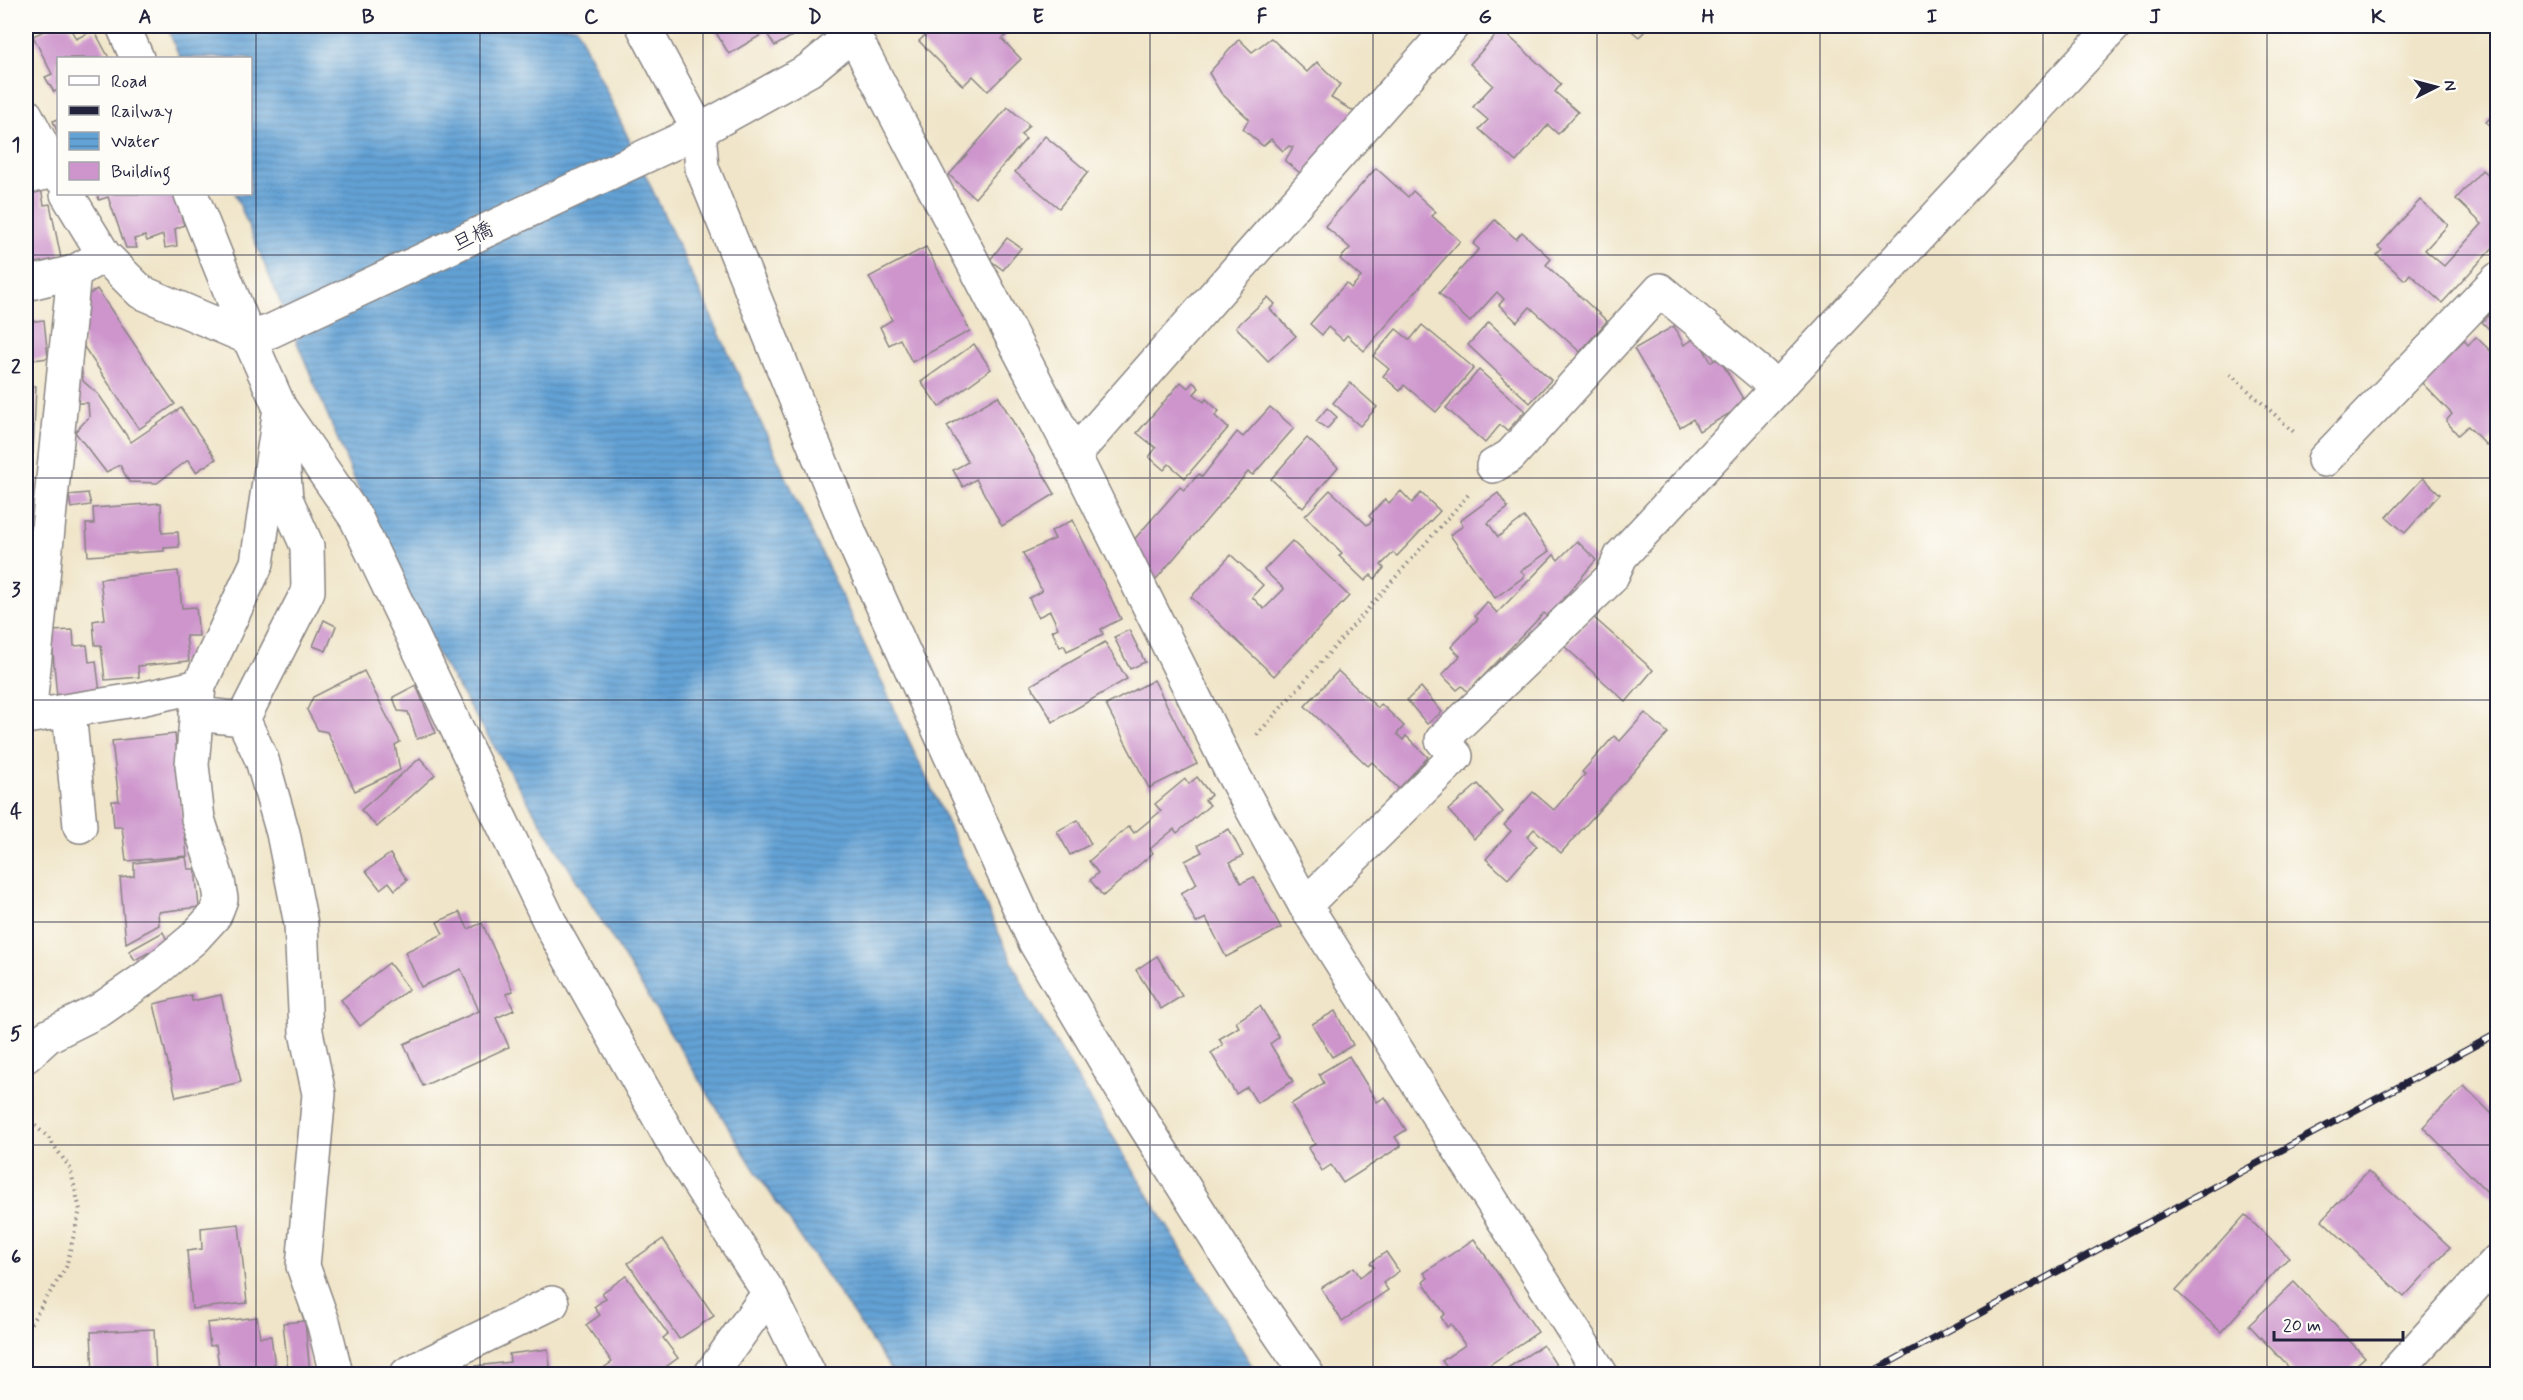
<svg xmlns="http://www.w3.org/2000/svg" width="2523" height="1400" font-family="Mynerve,'Klee One',sans-serif">
  <style>
    .water { fill: url(#water-rules); stroke: #426288; stroke-width: 1.5 }
    .building { fill: #cd95cc }
    .lines { fill: none; stroke-linecap: round; stroke-linejoin: round }
    .street-casing { stroke: #898482; stroke-width: 36 }
    .path { stroke: #898482; stroke-width: 4; stroke-dasharray: 1.5 4.5; stroke-linecap: butt }
    .street { stroke: #fff; stroke-width: 33 }
    .rail-casing { stroke: #22223b; stroke-width: 7 }
    .rail { stroke: #fdfcf7; stroke-width: 4.5; stroke-dasharray: 14; stroke-linecap: butt }
    .grid { fill: none; stroke: #22223b; stroke-width: 1.5; stroke-opacity: 0.55 }
    .labels { text-anchor: middle; dominant-baseline: central; stroke-width: 4.5; stroke-linejoin: round; paint-order: stroke }
    .street-label { font-size: 21px; fill: #22223b; stroke: #fdfcf7 }
    .neatline { fill: none; stroke: #22223b; stroke-width: 2 }
    .grid-label { font-size: 20px; text-anchor: middle; font-weight: bold; fill: #22223b }
  </style>
  <defs>
    <pattern id="water-rules" width="6" height="5" patternUnits="userSpaceOnUse" patternTransform="scale(1.5)"><rect width="6" height="5" fill="#63a2d5"/><path d="M0 2.5h6" fill="none" stroke="#5184ae"/></pattern>
  </defs>
  <rect width="100%" height="100%" fill="#fdfcf7"/>
  <filter id="ink" filterUnits="userSpaceOnUse"><feTurbulence type="fractalNoise" baseFrequency=".0167" numOctaves="2"/><feDisplacementMap in="SourceGraphic" scale="12" xChannelSelector="R" yChannelSelector="G"/><feConvolveMatrix kernelMatrix="1 2 1 2 8 2 1 2 1" color-interpolation-filters="sRGB"/></filter>
  <filter id="wash" filterUnits="userSpaceOnUse"><feTurbulence type="fractalNoise" baseFrequency=".008" numOctaves="4" result="noise"/><feDisplacementMap in="SourceGraphic" scale="24" xChannelSelector="R" yChannelSelector="G"/><feGaussianBlur stdDeviation="1.35" result="paint"/><feColorMatrix in="noise" values="0 0 0 0 0 0 0 0 0 0 0 0 0 0 0 0 0 1.4 0 .05"/><feComposite in="paint" operator="in"/></filter>
  <g filter="url(#wash)">
    <rect width="100%" height="100%" fill="#f0e5c9"/>
    <!-- water -->
    <path class="water" d="M185,26H576L1030,1000L1257,1374H894L756,1172L407,605L235,194H250V58H180L169,32Z"/>
    <g id="blocks">
      <!-- building -->
      <g class="building">
        <path d="M54,26H69L76,39L94,30L109,58H58V90L54,92L45,77L52,74L33,36Z"/>
        <path d="M712,26H805L806,28L775,46L766,32L729,54Z"/>
        <path d="M935,26H990L993,29L996,26H1002L1009,33L1002,39L1021,59L988,91L973,76L963,86L919,41Z"/>
        <path d="M1626,26H1650L1639,37Z"/>
        <path d="M1501,29L1561,84L1555,92L1578,112L1558,134L1548,125L1516,162L1479,129L1488,120L1473,107L1493,85L1470,64Z"/>
        <path d="M1271,38L1307,72L1317,62L1340,84L1331,98L1365,118L1309,180L1285,161L1293,147L1289,146L1283,151L1271,139L1263,146L1243,129L1249,119L1221,93L1209,73L1239,39L1252,52Z"/>
        <path d="M1008,107L1029,125L1021,135L1026,139L975,198L949,175Z"/>
        <path d="M2498,110V134L2486,122Z"/>
        <path d="M58,119V134L53,121Z"/>
        <path d="M1045,136L1088,172L1059,208L1015,172Z"/>
        <path d="M1376,168L1408,197L1413,191L1436,212L1432,216L1460,241L1364,351L1347,335L1343,340L1328,327L1322,335L1310,324L1346,283L1351,288L1361,277L1340,259L1350,248L1325,226Z"/>
        <path d="M2482,170L2498,184V242L2442,303L2410,274L2405,280L2377,255L2382,250L2378,247L2420,200L2448,225L2425,250L2444,266L2482,224L2456,199Z"/>
        <path d="M41,188L44,205L50,204L61,258L26,265V203L28,202L26,191Z"/>
        <path d="M97,194H174L184,225L175,229L177,246L165,248L163,235L147,241L145,236L134,239L137,248H126L108,197L99,200Z"/>
        <path d="M1495,220L1516,239L1522,232L1551,259L1546,265L1607,321L1580,352L1530,307L1517,322L1499,305L1504,299L1497,292L1470,322L1439,293L1479,249L1473,244Z"/>
        <path d="M1007,238L1021,248L1003,270L990,260Z"/>
        <path d="M926,247L970,331L912,362L900,339L889,345L880,327L892,320L869,277Z"/>
        <path d="M97,289L175,404L139,429L84,347L81,299Z"/>
        <path d="M1268,297L1275,304L1270,309L1296,336L1268,361L1236,327Z"/>
        <path d="M2498,306V338L2482,322Z"/>
        <path d="M44,320L48,358L26,361V322Z"/>
        <path d="M1489,322L1551,380L1530,403L1468,345Z"/>
        <path d="M1422,325L1474,368L1436,412L1404,385L1400,391L1383,376L1389,369L1373,356L1396,329L1410,340Z"/>
        <path d="M1674,326L1684,345L1697,337L1711,362L1719,358L1746,404L1699,431L1693,419L1680,427L1634,349Z"/>
        <path d="M2476,337L2498,358V434L2486,445L2468,426L2458,435L2446,421L2452,414L2421,382L2464,340L2468,345Z"/>
        <path d="M974,344L991,369L939,407L921,382Z"/>
        <path d="M81,365L83,381L99,395L131,442L181,408L216,459L196,472L188,460L157,483L129,482L120,465L106,472L75,432L89,417L88,403H75Z"/>
        <path d="M1479,370L1525,411L1507,431L1500,425L1485,443L1446,408Z"/>
        <path d="M1181,382L1188,388L1193,382L1199,388L1194,394L1204,402L1206,399L1219,411L1215,416L1228,428L1185,478L1169,464L1164,470L1149,457L1156,448L1137,433Z"/>
        <path d="M1350,383L1377,407L1360,426L1333,403Z"/>
        <path d="M26,386H36L33,454H26Z"/>
        <path d="M998,396L1055,494L1002,526L976,479L963,487L953,470L968,462L947,426Z"/>
        <path d="M1270,407L1294,428L1253,475L1248,472L1151,585L1136,554L1140,549L1132,542L1180,487L1184,490L1199,474L1202,477L1237,432L1243,437Z"/>
        <path d="M1327,408L1337,417L1327,429L1316,421Z"/>
        <path d="M1307,438L1338,467L1303,508L1271,479Z"/>
        <path d="M2423,478L2440,494L2405,533L2387,517Z"/>
        <path d="M1330,490L1367,525L1373,520L1369,516L1385,499L1389,503L1401,491L1412,503L1421,493L1440,511L1397,556L1393,553L1381,565L1384,568L1375,579L1371,575L1365,581L1339,556L1342,553L1305,516Z"/>
        <path d="M88,493L91,505L71,508L69,495Z"/>
        <path d="M1498,493L1508,508L1488,523L1498,537L1524,517L1549,551L1521,571L1525,576L1495,598L1450,535L1463,526L1460,521Z"/>
        <path d="M161,503L162,533L178,532L179,547L164,548V551L88,556L86,524H94L93,508Z"/>
        <path d="M1073,520L1121,619L1101,629L1103,634L1067,651L1064,645L1060,647L1052,631L1058,628L1050,611L1038,617L1029,598L1042,591L1023,553L1055,539L1051,531Z"/>
        <path d="M1292,541L1349,596L1274,676L1191,597L1231,555L1263,585L1252,597L1264,609L1284,589L1264,570Z"/>
        <path d="M1577,541L1596,560L1548,617L1544,613L1468,692L1462,686L1457,690L1442,675L1460,656L1451,647L1478,619L1475,616L1487,602L1497,613L1554,555L1558,560Z"/>
        <path d="M178,571L182,608L196,607L199,636H186L189,661L138,666L139,677L105,680L101,645H95L93,621L105,619L100,579Z"/>
        <path d="M1592,616L1653,670L1626,702L1565,647Z"/>
        <path d="M324,620L336,626L326,651L313,646Z"/>
        <path d="M73,630L74,646L87,645L89,662L96,661L100,693L57,697L51,631Z"/>
        <path d="M1129,630L1145,662L1130,669L1114,637Z"/>
        <path d="M1105,642L1127,679L1053,722L1031,685Z"/>
        <path d="M364,671L400,742L395,745L400,770L355,791L327,732L318,730L307,710L313,697Z"/>
        <path d="M1338,671L1378,708L1381,704L1404,726L1397,734L1403,740L1406,736L1428,757L1399,789L1372,762L1368,766L1305,706Z"/>
        <path d="M1154,680L1197,764L1149,788L1106,705Z"/>
        <path d="M416,685L436,733L417,739L408,712L398,711L393,697Z"/>
        <path d="M1421,687L1442,712L1427,724L1407,700Z"/>
        <path d="M1645,713L1668,733L1561,853L1534,829L1527,837L1537,846L1508,879L1486,859L1511,831L1504,825L1533,792L1554,810L1585,774L1582,772L1614,736L1620,741Z"/>
        <path d="M175,734L187,856L126,861L122,827H114L112,801H119L112,741Z"/>
        <path d="M420,758L435,775L377,827L361,810Z"/>
        <path d="M1197,777L1211,795L1205,800L1210,805L1177,833L1174,829L1150,849L1153,853L1103,896L1090,880L1098,873L1089,861L1129,826L1134,833L1161,811L1155,804L1185,779L1189,784Z"/>
        <path d="M1478,784L1503,812L1474,839L1448,810Z"/>
        <path d="M1078,820L1091,844L1070,855L1057,831Z"/>
        <path d="M1229,829L1243,856L1230,862L1241,883L1254,877L1281,928L1226,957L1206,918L1196,923L1181,893L1197,884L1185,861L1202,852L1198,845Z"/>
        <path d="M390,854L407,880L395,890L389,882L380,889L366,871Z"/>
        <path d="M186,857L188,869H195L199,907L158,912L159,925L126,943L120,878L134,876V863Z"/>
        <path d="M460,912L468,929L482,923L513,991L506,994L514,1010L496,1018L509,1047L423,1086L404,1044L479,1011L461,969L421,987L405,952L443,934L437,922Z"/>
        <path d="M163,932L168,942L135,960L129,951Z"/>
        <path d="M1157,956L1182,996L1161,1009L1136,970Z"/>
        <path d="M389,963L409,989L360,1026L341,1000Z"/>
        <path d="M191,995L192,1001L221,995L241,1082L176,1097L154,1004Z"/>
        <path d="M1260,1006L1279,1037L1270,1044L1293,1081L1257,1103L1247,1087L1236,1094L1211,1053L1223,1045L1219,1039L1239,1027L1236,1022Z"/>
        <path d="M1335,1011L1353,1045L1332,1057L1312,1024Z"/>
        <path d="M1349,1056L1377,1102L1385,1097L1406,1130L1395,1137L1401,1146L1343,1183L1331,1165L1322,1171L1308,1148L1315,1144L1291,1104L1324,1083L1319,1074Z"/>
        <path d="M2464,1086L2498,1120V1203L2423,1127Z"/>
        <path d="M2368,1171L2450,1247L2404,1297L2322,1220Z"/>
        <path d="M2245,1215L2289,1257L2221,1332L2176,1291Z"/>
        <path d="M239,1224L247,1303L192,1309L187,1251L202,1249L201,1228Z"/>
        <path d="M663,1239L714,1316L679,1339L628,1263Z"/>
        <path d="M1474,1239L1538,1332L1476,1374H1452L1442,1361L1465,1345L1451,1324L1447,1327L1441,1317L1445,1314L1423,1282L1428,1278L1424,1273Z"/>
        <path d="M1386,1252L1399,1271L1383,1283L1388,1290L1342,1321L1321,1288L1354,1267L1360,1277L1374,1267L1370,1263Z"/>
        <path d="M626,1276L668,1334L663,1338L678,1358L656,1374H607L602,1369L612,1362L586,1325L600,1315L594,1307L606,1298L602,1293Z"/>
        <path d="M2294,1282L2365,1357L2346,1374H2295L2249,1325Z"/>
        <path d="M257,1317L260,1337L271,1336L276,1374H220L216,1345L210,1346L207,1323Z"/>
        <path d="M305,1321L310,1374H295V1370L288,1371L283,1323Z"/>
        <path d="M154,1329L156,1374H93L91,1332Z"/>
        <path d="M1543,1345L1562,1374H1510L1506,1369Z"/>
        <path d="M548,1349L551,1374H477L476,1366L510,1362L509,1354Z"/>
      </g>
    </g>
  </g>
  <g filter="url(#ink)">
    <use href="#blocks" fill-opacity="0" stroke="#898482" stroke-width="1.5"/>
    <g class="lines">
      <!-- street casing -->
      <g class="street-casing">
        <g id="street">
          <path d="M123,26L137,58"/>
          <path d="M643,26L699,131L702,168L851,536L1035,942L1123,1091L1242,1279L1307,1374"/>
          <path d="M849,26L1074,455L1229,767L1305,905L1601,1374"/>
          <path d="M26,115L58,176"/>
          <path d="M26,177L56,171"/>
          <path d="M67,194L104,255L141,292L249,338L271,331L699,131L809,70L854,33L859,26"/>
          <path d="M191,194L249,338L280,408L356,518L554,931L679,1153L769,1293L809,1374"/>
          <path d="M26,284L74,272L92,262"/>
          <path d="M1074,455L1452,26"/>
          <path d="M2324,460L2498,279"/>
          <path d="M1493,466L1510,456L1660,290L1778,388"/>
          <path d="M69,711L80,826"/>
          <path d="M196,714L243,719L262,760L283,833L301,924L306,1032L319,1094L303,1266L324,1325L336,1374"/>
          <path d="M29,716L74,272"/>
          <path d="M26,717L141,699L199,686"/>
          <path d="M243,719L308,591L307,546L286,499L283,461"/>
          <path d="M1305,905L1456,756L1442,740L1611,578L1621,556L2114,26"/>
          <path d="M26,1056L48,1036L100,1010L150,975L193,939L215,915L221,899L218,881L198,819L192,765L199,686L257,563L280,408"/>
          <path d="M407,1374L552,1303"/>
          <path d="M711,1374L769,1293"/>
          <path d="M2394,1374L2498,1260"/>
        </g>
      </g>
      <!-- path -->
      <g class="path">
        <path d="M2230,374L2295,433"/>
        <path d="M1257,735L1468,495"/>
        <path d="M26,1118L47,1136L70,1168L80,1210L66,1267L26,1331"/>
      </g>
      <!-- street -->
      <use href="#street" class="street"/>
      <!-- rail casing -->
      <g class="rail-casing">
        <path id="rail" d="M1868,1374L2498,1033"/>
      </g>
      <!-- rail -->
      <use href="#rail" class="rail"/>
    </g>
  </g>
  <!-- grid -->
  <path class="grid" d="M256,26V1374M480,26V1374M703,26V1374M926,26V1374M1150,26V1374M1373,26V1374M1597,26V1374M1820,26V1374M2043,26V1374M2267,26V1374M26,255H2498M26,478H2498M26,700H2498M26,922H2498M26,1145H2498"/>
  <g class="labels">
    <!-- street labels -->
    <g class="street-label">
      <text transform="translate(473 237) rotate(-25)">旦橋</text>
    </g>
  </g>
  <!-- margin -->
  <rect width="2523" height="1400" fill="none" stroke="#fdfcf7" stroke-width="66"/>
  <!-- legend -->
  <rect x="57" y="57" width="195" height="138" fill="#fdfcf7" stroke="#a5a5ac" stroke-width="1.5"/>
  <rect x="69" y="76" width="30" height="9" fill="#ffffff" stroke="#a5a5ac" stroke-width="1.5"/>
  <text x="111" y="87" font-size="18" fill="#22223b">Road</text>
  <rect x="69" y="106" width="30" height="9" fill="#22223b" stroke="#a5a5ac" stroke-width="1.5"/>
  <text x="111" y="117" font-size="18" fill="#22223b">Railway</text>
  <rect x="69" y="132" width="30" height="18" fill="url(#water-rules)" stroke="#a5a5ac" stroke-width="1.5"/>
  <text x="111" y="147" font-size="18" fill="#22223b">Water</text>
  <rect x="69" y="162" width="30" height="18" fill="#cd95cc" stroke="#a5a5ac" stroke-width="1.5"/>
  <text x="111" y="177" font-size="18" fill="#22223b">Building</text>
  <!-- north arrow -->
  <g transform="translate(2436 87) rotate(84)" stroke="#fdfcf7" stroke-width="4.5" paint-order="stroke">
  <path d="M0-4.5L10 22L0 15L-10 22Z" fill="#22223b"/>
  <text y="-9" font-size="16" font-weight="bold" text-anchor="middle" fill="#22223b">N</text>
  </g>
  <!-- scale -->
  <path d="M2274 1331v9h129v-9" fill="none" stroke="#22223b" stroke-width="3"/>
  <text x="2283" y="1331" font-size="18" fill="#22223b" stroke="#fdfcf7" stroke-width="4.5" paint-order="stroke">20 m</text>
  <rect x="33" y="33" width="2457" height="1334" class="neatline"/>
  <g class="grid-label">
    <text x="145" y="23">A</text>
    <text x="368" y="23">B</text>
    <text x="591" y="23">C</text>
    <text x="815" y="23">D</text>
    <text x="1038" y="23">E</text>
    <text x="1262" y="23">F</text>
    <text x="1485" y="23">G</text>
    <text x="1708" y="23">H</text>
    <text x="1932" y="23">I</text>
    <text x="2155" y="23">J</text>
    <text x="2378" y="23">K</text>
    <text x="16" y="151">1</text>
    <text x="16" y="373">2</text>
    <text x="16" y="596">3</text>
    <text x="16" y="818">4</text>
    <text x="16" y="1040">5</text>
    <text x="16" y="1263">6</text>
  </g>
</svg>
